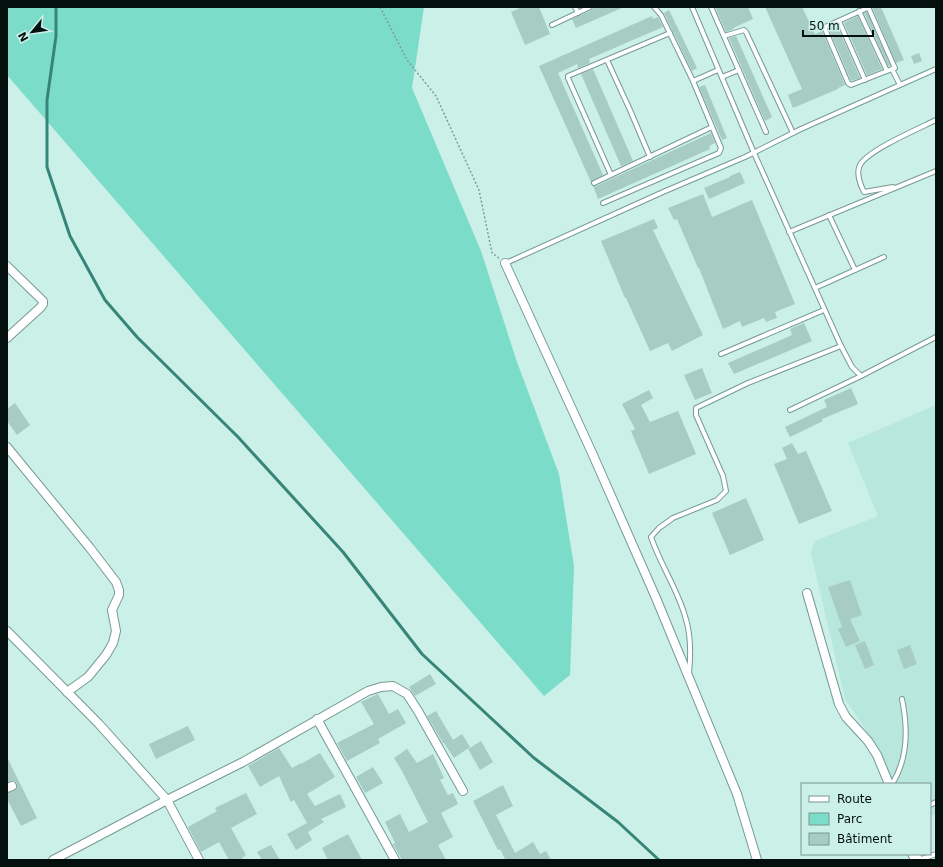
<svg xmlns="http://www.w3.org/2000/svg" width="943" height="867" font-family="'DejaVu Sans',sans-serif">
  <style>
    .built { fill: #b7e7dd }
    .green { fill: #7bdcca }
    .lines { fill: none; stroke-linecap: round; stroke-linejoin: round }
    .stream { stroke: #378578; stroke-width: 3 }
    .building { fill: #a7ccc4 }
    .lane-casing { stroke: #779a93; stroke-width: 6 }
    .street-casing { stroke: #779a93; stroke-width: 10 }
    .secondary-casing { stroke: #779a93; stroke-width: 13 }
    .path { stroke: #819e98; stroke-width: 1.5; stroke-dasharray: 2 2; stroke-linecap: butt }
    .lane { stroke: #fff; stroke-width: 4 }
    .street { stroke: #fff; stroke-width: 8 }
    .secondary { stroke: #fff; stroke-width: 11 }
  </style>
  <rect width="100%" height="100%" fill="#caf0e7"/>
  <!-- built -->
  <path class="built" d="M936,405V814L930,816V784H894L874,742L845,699L811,553L815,541L878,516L848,443Z"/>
  <!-- green -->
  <path class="green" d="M7,7H424L412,88L481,251L517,362L559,474L574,566L570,675L544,696L7,75Z"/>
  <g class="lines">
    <!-- stream -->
    <path class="stream" d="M56,7V36L47,100V167L70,236L105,300L137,337L238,437L343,552L422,654L534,758L618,822L659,860"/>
  </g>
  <!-- building -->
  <g class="building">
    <path d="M522,7H539L550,34L525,45L511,12Z"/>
    <path d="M595,7H624L576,28L572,19L592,10Z"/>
    <path d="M715,7H748L753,19L733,28L734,29L726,32Z"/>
    <path d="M765,7H802L815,34L822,31L845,85L838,88V89L793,108L788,95L802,89Z"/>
    <path d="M872,7H881L904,60L896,63Z"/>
    <path d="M669,10L697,68L692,71L664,13Z"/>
    <path d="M867,12L890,65L888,66L864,13Z"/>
    <path d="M652,16L653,19L658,17L663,27L589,59L590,63L578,68L577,64L558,73L603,175L591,182L539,66Z"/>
    <path d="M858,16L882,69L867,75L844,23Z"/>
    <path d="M837,25L860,78L851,81L829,29Z"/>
    <path d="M736,36L772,117L765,121L729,38Z"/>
    <path d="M919,53L922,61L914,64L911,56Z"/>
    <path d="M593,69L633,161L621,166L581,74Z"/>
    <path d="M705,85L727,138L722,140L699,87Z"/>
    <path d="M711,133L715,143L709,146L710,149L598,199L593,186H596Z"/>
    <path d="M740,172L745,183L709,199L704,188L730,177V176Z"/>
    <path d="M703,194L712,217L752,200L795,304L775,312L777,318L766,322L764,318L742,327L740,321L723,329L699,268H698L677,219L674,220L668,208Z"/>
    <path d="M654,219L658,228L653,230L703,335L672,351L668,343L650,351L626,298H625L601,241Z"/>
    <path d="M804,323L812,341L734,374L728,363L792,335L790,329Z"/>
    <path d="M702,368L712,393L695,400L684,375Z"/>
    <path d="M851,388L858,404L822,419L823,421L790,437L785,427L827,407L824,400Z"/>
    <path d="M649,390L653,398L641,405L650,422L678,411L696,454L649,474L631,431L635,429L622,404Z"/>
    <path d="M15,403L30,425L17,435L7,421V409Z"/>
    <path d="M792,443L798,454L806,451L832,511L799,524L774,464L787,459L782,448Z"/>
    <path d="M746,498L764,540L730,555L712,513Z"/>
    <path d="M850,580L862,615L850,619L860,641L846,647L838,629L842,627L828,587Z"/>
    <path d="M865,641L874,665L865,669L855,645Z"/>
    <path d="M910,645L917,664L904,669L897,650Z"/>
    <path d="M430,674L436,684L415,696L409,687Z"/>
    <path d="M378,694L389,714L398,709L406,723L378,739L380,743L347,761L337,743L374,724L361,702Z"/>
    <path d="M436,711L453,740L462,734L470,747L454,758L444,743H443L427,716Z"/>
    <path d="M188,726L195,740L156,759L149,744Z"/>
    <path d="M481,741L493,762L480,770L468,749Z"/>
    <path d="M279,748L292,768L301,763V764L320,753L335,777L307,794L315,806L340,794L346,807L321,819L324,822L308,832L312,840L296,850L287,834L307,823L294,800L291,802L279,776L260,787L248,766Z"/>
    <path d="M407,749L417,763L433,754L444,778L440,780L448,795L453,793L458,804L441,813L453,837L438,845L446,860H402L393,844L395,843L385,822L400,814L409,832L428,822L402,771L394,758Z"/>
    <path d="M7,757L37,818L21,826L7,799V793L14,791L17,786L16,782L13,781L7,782Z"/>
    <path d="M373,767L383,783L365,793L356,777Z"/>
    <path d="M503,785L513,806L496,815L515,853L533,842L540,854L546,851L551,860H503L505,859L500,849L498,850L473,801Z"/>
    <path d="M246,793L257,814L231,828L246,855L242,858L243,860H229L219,842L201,852L188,827L217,811L215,808Z"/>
    <path d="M348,834L362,860H328L322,848Z"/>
    <path d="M271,845L280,860H262L257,852Z"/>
  </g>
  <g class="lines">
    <!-- lane casing -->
    <g class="lane-casing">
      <g id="lane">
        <path d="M575,7L578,13"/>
        <path d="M654,7L661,15L693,81L718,70"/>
        <path d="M692,7L754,153L841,346L852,367L861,376"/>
        <path d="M711,7L766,132"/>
        <path d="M859,11L887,71"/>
        <path d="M839,21L865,80"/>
        <path d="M552,25L590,7"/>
        <path d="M724,36L744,30L746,32L793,133"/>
        <path d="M607,60L630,110L650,157"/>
        <path d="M892,69L895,68L894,66L869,9L867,8L863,10L825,27V29L848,83L851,85L892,69L900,85"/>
        <path d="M722,77L739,70"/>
        <path d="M611,175L568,78V76L670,33"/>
        <path d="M594,183L712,127"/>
        <path d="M893,187L864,192C860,184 856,173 860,165C868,150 920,128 936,120"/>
        <path d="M603,203L719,153L721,148L693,81"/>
        <path d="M829,215L855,270"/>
        <path d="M789,232L936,171"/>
        <path d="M506,263L663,192L745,157L801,129L936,69"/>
        <path d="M815,288L884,257"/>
        <path d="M721,354L824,310"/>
        <path d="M790,410L861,376L936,337"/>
        <path d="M689,673C691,654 691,634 685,616C677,588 660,564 651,537L659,528L673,518L717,500L726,491L723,476L696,415V408L748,383L841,346"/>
        <path d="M892,784C908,759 908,728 902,699"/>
        <path d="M930,805L936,802"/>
        <path d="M919,860L936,854"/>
      </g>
    </g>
    <!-- street casing -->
    <g class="street-casing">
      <g id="street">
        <path d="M505,263L593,455L656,598L737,794L757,860"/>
        <path d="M7,266L43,301V304L41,307L7,338"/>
        <path d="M7,447L90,548L116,582L119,590V595L112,610L116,631L113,643L106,655L88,677L67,692"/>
        <path d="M807,593L839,704L846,717L868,741L877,755L889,784"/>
        <path d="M7,631L99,724L167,800L199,860"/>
        <path d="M317,719L395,860"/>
        <path d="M7,788L12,786"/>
        <path d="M53,860L167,800L243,762L368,691L381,687L393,686L407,694L418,711L463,791"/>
      </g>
    </g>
    <!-- secondary casing -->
    <g class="secondary-casing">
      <path id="secondary" d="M914,854L917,860"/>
    </g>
    <!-- path -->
    <path class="path" d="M380,7L407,60L436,96L479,190L492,253L499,258"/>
    <!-- lane -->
    <use href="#lane" class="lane"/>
    <!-- street -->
    <use href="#street" class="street"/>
    <!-- secondary -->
    <use href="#secondary" class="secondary"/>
  </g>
  <!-- border -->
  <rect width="943" height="867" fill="none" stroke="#04100e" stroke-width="16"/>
  <!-- legend -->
  <rect x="801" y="783" width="130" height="72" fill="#caf0e7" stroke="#7b9690"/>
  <rect x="809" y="796" width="20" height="6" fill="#ffffff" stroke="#7b9690"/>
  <text x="837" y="803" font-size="12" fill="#04100e">Route</text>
  <rect x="809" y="813" width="20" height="12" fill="#7bdcca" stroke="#7b9690"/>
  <text x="837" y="823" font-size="12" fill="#04100e">Parc</text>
  <rect x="809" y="833" width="20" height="12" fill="#a7ccc4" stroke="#7b9690"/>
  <text x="837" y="843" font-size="12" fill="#04100e">Bâtiment</text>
  <!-- north arrow -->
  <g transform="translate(32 32) rotate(241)" stroke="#caf0e7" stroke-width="3" paint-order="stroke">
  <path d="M0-3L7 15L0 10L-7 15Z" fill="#04100e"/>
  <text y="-6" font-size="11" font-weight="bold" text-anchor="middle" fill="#04100e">N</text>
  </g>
  <!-- scale -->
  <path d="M803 30v6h70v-6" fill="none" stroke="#04100e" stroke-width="2"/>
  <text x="809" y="30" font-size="12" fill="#04100e" stroke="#caf0e7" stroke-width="3" paint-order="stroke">50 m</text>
</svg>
